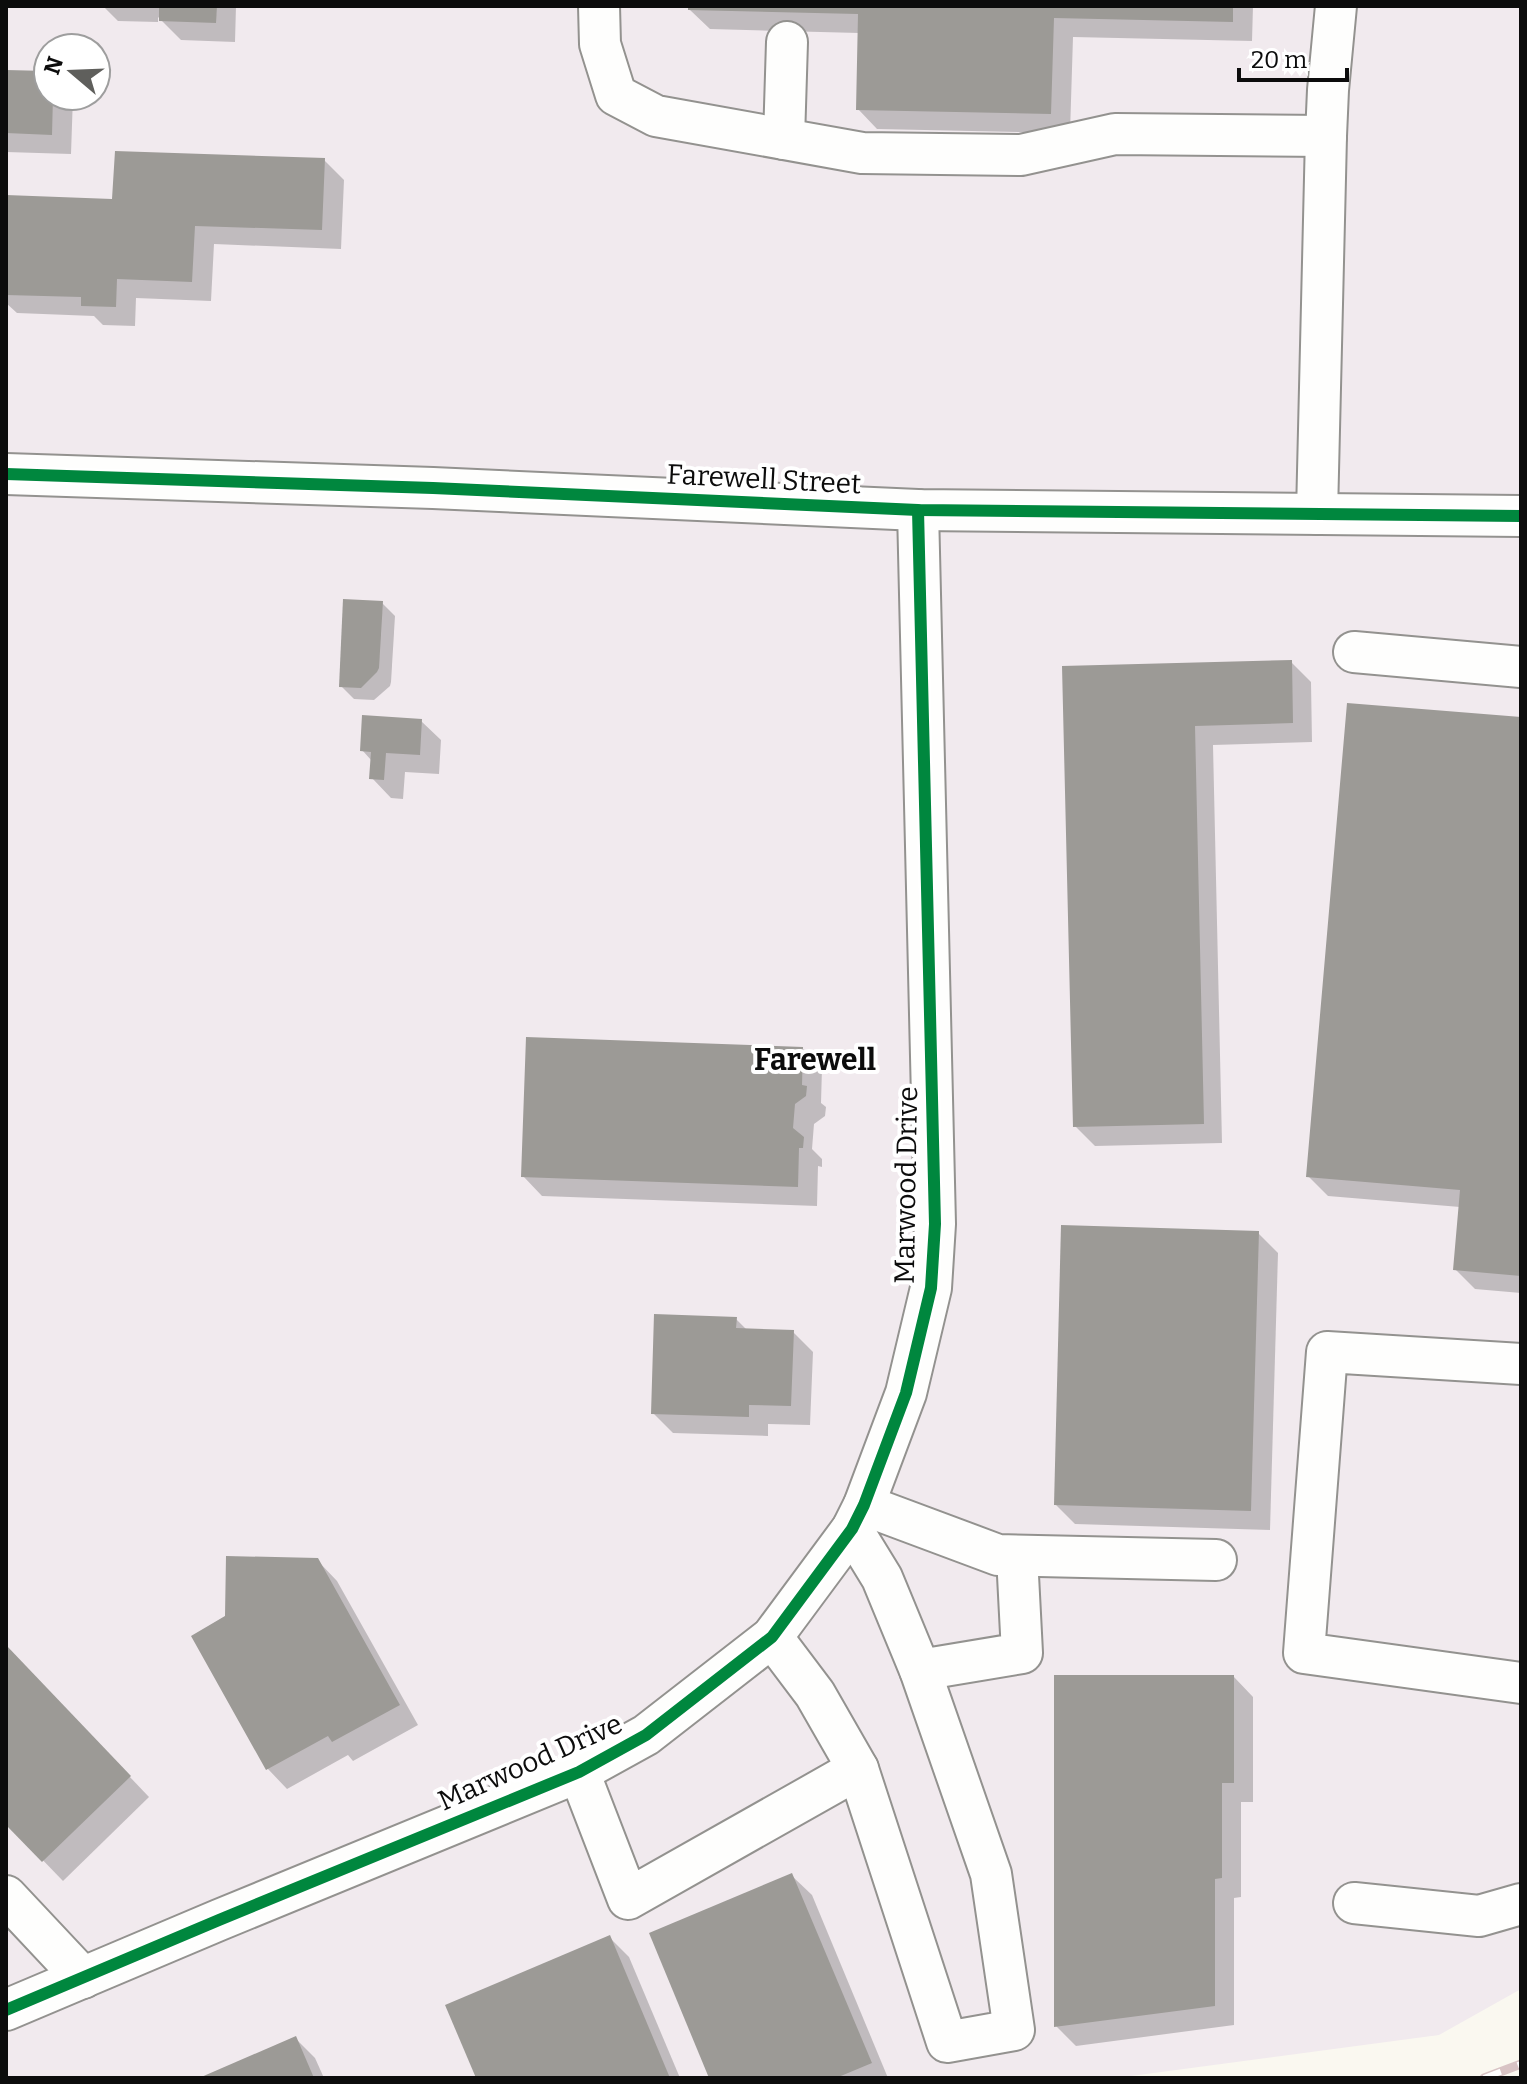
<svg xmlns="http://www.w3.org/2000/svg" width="1527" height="2084" font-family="Bitter,serif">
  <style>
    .industrial { fill: #f1eaee; fill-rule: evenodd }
    .shadow { fill: #0003 }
    .building { fill: #9c9a96 }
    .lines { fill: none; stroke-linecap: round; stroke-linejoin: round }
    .minor-casing { stroke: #93928f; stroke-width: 44 }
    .minor { stroke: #fefefd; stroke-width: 40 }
    .rail-casing { stroke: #d8c3c4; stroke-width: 9 }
    .rail { stroke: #fff; stroke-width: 6; stroke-dasharray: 18; stroke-linecap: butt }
    .cycleway-casing { stroke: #fff; stroke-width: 17 }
    .cycleway { stroke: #00873e; stroke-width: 12 }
    .labels { text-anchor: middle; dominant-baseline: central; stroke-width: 8; stroke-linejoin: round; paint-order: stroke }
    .street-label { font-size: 28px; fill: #0c0c0c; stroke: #fff }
    .neighbourhood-label { font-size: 30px; font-weight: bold; fill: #0c0c0c; stroke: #fff }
  </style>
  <rect width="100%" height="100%" fill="#faf8f0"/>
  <!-- industrial -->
  <path class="industrial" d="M6,6H1521V1989L1439,2035L1116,2078H6ZM48,48H96V96H48Z"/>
  <!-- shadow -->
  <g class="shadow">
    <path d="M103,6H236L235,42L181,40L158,17V22L118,21Z"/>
    <path d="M690,6H1253L1252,41L1073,37L1070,133L877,129L858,109L859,33L710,29L690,10Z"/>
    <path d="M6,72L48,73V96H73L71,154L6,152Z"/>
    <path d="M324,160L344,180L341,249L214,244L211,301L136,298L135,326L103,325L94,316L17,313L6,303V197L114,201Z"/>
    <path d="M382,603L395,616L391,682L390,686L374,700L354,699L341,686Z"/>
    <path d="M1291,662L1311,682L1312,742L1213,745L1222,1143L1095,1146L1075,1126L1064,668Z"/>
    <path d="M1521,719V1293L1475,1289L1455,1269L1460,1207L1328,1196L1308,1176Z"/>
    <path d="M421,721L441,740L439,774L405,772L403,799L391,798L372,778V761L362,750Z"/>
    <path d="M803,1049L822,1068L821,1103L826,1107L825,1116L814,1124L812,1149L822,1159V1167L818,1166L817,1206L542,1196L523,1176Z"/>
    <path d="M1258,1233L1278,1253L1270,1530L1075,1524L1056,1505Z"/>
    <path d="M736,1319L748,1331L793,1332L813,1352L810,1425L768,1424V1436L673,1433L653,1413Z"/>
    <path d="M317,1560L337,1581L418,1725L353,1761L348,1755L287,1789L268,1769L193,1636Z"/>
    <path d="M6,1647L149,1797L63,1881L6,1822Z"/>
    <path d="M1234,1677L1253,1697V1802H1241V1897L1234,1898V2025L1076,2046L1056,2026Z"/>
    <path d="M792,1876L812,1895L888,2078H711Z"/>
    <path d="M609,1937L629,1957L680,2078H478Z"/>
    <path d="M296,2039L315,2058L324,2078H204Z"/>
  </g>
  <!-- building -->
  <g class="building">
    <path d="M159,6H217L216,23L159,21Z"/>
    <path d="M688,6H1233V22L1054,18L1051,114L856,110L858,14L688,10Z"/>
    <path d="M6,70L48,71V96H53L52,135L6,133Z"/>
    <path d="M115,151L325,158L322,230L195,226L192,282L117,279L116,307L81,306V297L6,295V195L112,199Z"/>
    <path d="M343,599L383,601L379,668L377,672L361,688L339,687Z"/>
    <path d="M1292,660L1293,723L1195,726L1204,1124L1073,1127L1062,666Z"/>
    <path d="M1347,703L1521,717V1276L1453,1270L1460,1190L1306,1177Z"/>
    <path d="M362,715L422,719L420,755L386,753L384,780L369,779L371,752L360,751Z"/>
    <path d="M526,1037L803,1047L802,1085L807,1086L806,1096L795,1104L793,1128L804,1137L803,1148H799L798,1187L521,1177Z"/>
    <path d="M1061,1225L1259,1231L1251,1511L1054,1505Z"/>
    <path d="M654,1314L737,1317L736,1328L794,1330L791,1406L749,1405V1417L651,1414Z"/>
    <path d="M226,1556L318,1558L400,1705L332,1742L328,1736L266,1770L191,1636L225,1616Z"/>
    <path d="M6,1645L131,1776L42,1862L6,1825Z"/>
    <path d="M1054,1675H1234V1783H1222V1878L1215,1879V2006L1054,2027Z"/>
    <path d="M792,1873L872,2063L836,2078H709L649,1933Z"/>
    <path d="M610,1935L670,2078H476L445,2005Z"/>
    <path d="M296,2036L314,2078H199Z"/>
  </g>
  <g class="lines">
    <!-- minor casing -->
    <g class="minor-casing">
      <g id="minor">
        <path d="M599,6L600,44L616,95L656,116L862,153L1021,155L1115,134L1326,136"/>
        <path d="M784,139L787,42"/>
        <path d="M6,474L433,488L918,510L1521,516"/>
        <path d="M1317,514L1326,136L1328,90L1336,6"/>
        <path d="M1354,652L1521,667"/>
        <path d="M1521,1364L1327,1352L1304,1653L1521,1683"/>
        <path d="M864,1505L998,1555L1216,1560"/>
        <path d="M772,1637L815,1694L858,1769L947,2042L1014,2030L991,1874L920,1670L882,1578L852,1529"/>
        <path d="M920,1670L1022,1653L1017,1556"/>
        <path d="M579,1772L628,1899L858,1769"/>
        <path d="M6,1896L83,1978"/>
        <path d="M1354,1903L1479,1916L1521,1904"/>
        <path d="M6,2010L219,1920L579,1772L646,1735L772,1637L852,1529L864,1505L906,1393L931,1288L935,1224L918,510"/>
      </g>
    </g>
    <!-- minor -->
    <use href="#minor" class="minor"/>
    <!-- rail casing -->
    <g class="rail-casing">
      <path id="rail" d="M1484,2078L1521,2064"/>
    </g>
    <!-- rail -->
    <use href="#rail" class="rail"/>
    <!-- cycleway casing -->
    <g class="cycleway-casing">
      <g id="cycleway">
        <path d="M6,474L433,488L918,510L1521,516"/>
        <path d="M6,2010L219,1920L579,1772L646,1735L772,1637L852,1529L864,1505L906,1393L931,1288L935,1224L918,510"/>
      </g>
    </g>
    <!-- cycleway -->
    <use href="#cycleway" class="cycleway"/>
  </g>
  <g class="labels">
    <!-- street labels -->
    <g class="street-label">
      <text transform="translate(764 479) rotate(3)">Farewell Street</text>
      <text transform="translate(906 1185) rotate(-89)">Marwood Drive</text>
      <text transform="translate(530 1762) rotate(-24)">Marwood Drive</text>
    </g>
    <!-- neighbourhood labels -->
    <g class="neighbourhood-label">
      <text x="815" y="1060">Farewell</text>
    </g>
  </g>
  <!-- border -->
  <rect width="1527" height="2084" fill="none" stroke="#0c0c0c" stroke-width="16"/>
  <!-- north arrow -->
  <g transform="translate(72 72) rotate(289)"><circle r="38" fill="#ffffff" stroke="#9e9e9e" stroke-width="2"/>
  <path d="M0-6L14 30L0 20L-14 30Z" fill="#5f5f5c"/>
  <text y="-12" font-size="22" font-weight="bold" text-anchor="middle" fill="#0c0c0c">N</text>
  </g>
  <!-- scale -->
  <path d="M1239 68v12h108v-12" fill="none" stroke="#0c0c0c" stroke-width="4"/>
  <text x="1251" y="68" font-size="24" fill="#0c0c0c" stroke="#ffffff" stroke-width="6" paint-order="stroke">20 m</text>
</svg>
